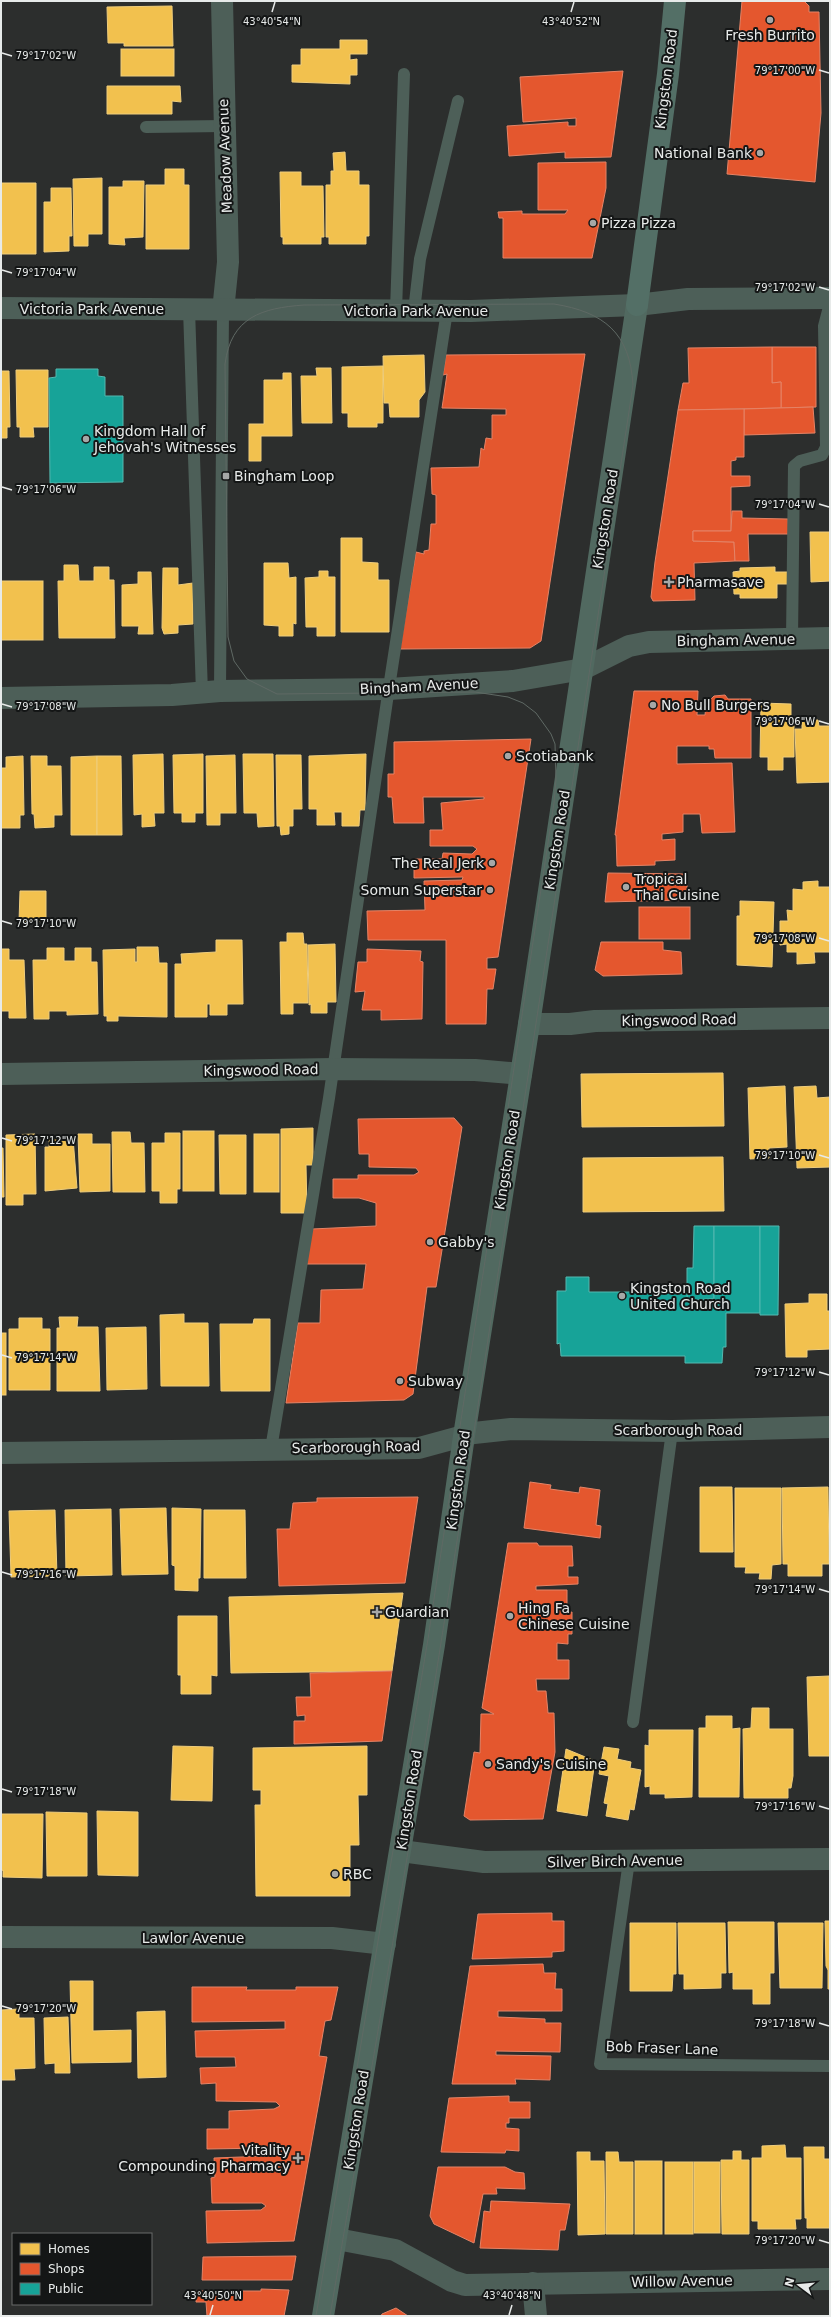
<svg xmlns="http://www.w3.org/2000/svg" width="831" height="2317" font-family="'DejaVu Sans',sans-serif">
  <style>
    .homes { fill: #f2c14e; stroke: #efcd7c }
    .shops { fill: #e4572e; stroke: #e58366 }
    .public { fill: #17a398; stroke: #55b8b0 }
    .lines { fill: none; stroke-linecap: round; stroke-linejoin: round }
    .service { stroke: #4d5f58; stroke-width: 12 }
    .minor { stroke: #4d5f58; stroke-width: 22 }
    .tertiary { stroke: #4d5f58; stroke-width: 22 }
    .secondary { stroke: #516960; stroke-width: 22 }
    .primary { stroke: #536f66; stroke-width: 22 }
    .tram { stroke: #5f6964; stroke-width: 1 }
    .ticks { fill: none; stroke: #e7eae9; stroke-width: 1.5 }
    .poi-dot { fill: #a6a8a7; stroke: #141616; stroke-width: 1.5 }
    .labels { text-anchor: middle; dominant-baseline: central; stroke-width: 4; stroke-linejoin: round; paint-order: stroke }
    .poi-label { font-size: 14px; fill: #e7eae9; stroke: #141616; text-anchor: start }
    .street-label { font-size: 14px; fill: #e7eae9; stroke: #141616 }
    .ticks-label { font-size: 10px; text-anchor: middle; fill: #e7eae9; stroke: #141616; stroke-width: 4; stroke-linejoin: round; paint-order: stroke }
  </style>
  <rect width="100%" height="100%" fill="#2c2e2d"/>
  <!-- homes -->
  <g class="homes">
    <path d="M172,6L173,46H124V43H108L107,7Z"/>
    <path d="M340,40H367V54H350V60L357,59V75H350V84L292,82V65H301V49H340Z"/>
    <rect x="121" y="49" width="53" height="27"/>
    <path d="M107,86H180L181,102L172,101V114H107Z"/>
    <path d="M345,152L346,171H359V185H369V236H366V244H329V237H326V185H331V171H334L333,153Z"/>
    <path d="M165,169H184V185H189V249H146V185H165Z"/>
    <path d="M280,172H301V186H323L324,237H321V244H283V237H281Z"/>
    <path d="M102,178V234H88V246H74L73,179Z"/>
    <path d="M123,181H144L143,237L124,238L125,245L109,244V187H123Z"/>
    <path d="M1,183H36V254H2Z"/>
    <path d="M51,188H71L72,236H69V251L44,252V202H51Z"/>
    <path d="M424,355L425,392L419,400V417H390L389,403H384L383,356Z"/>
    <path d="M383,366V423H377V427H348V413H342V367Z"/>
    <path d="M316,368H331L332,423H302L301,376H317Z"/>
    <path d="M16,370H48V427H33L34,437H20V427H17Z"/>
    <path d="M1,371H9L10,427H7V438H1Z"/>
    <path d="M283,373H291L292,436H261V461H249V424H264V380H283Z"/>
    <path d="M810,532H830V581L811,582Z"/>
    <path d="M341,538H362V562L378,563V580H389V632H341Z"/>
    <path d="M264,563H288L289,578L296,577V624L293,623V636H279V626L264,625Z"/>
    <path d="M64,565H78L79,581H94V567H109V580H114L115,638H59L58,581H64Z"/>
    <path d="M775,567V572H788V584H777V598H740V594H734L733,572L740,571V568Z"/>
    <path d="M163,568H178V585L193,583V624L178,625V633L164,634L162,628Z"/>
    <path d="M319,571H328V577H335V636H317V627H306L305,578L319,577Z"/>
    <path d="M138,572H151L153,634H138L139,626H122V585L138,584Z"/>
    <rect x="1" y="581" width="42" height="59"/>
    <path d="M761,703L791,704V720L794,721V757H783V770H768V757H760Z"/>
    <path d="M802,720H818L819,726H830V782L797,783L795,729H802Z"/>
    <path d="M163,754L164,813H154L155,826L142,827V814L134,815L133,755Z"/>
    <path d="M203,754V813H195V822H182V813H174L173,755Z"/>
    <path d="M243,754H273L274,826L258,827L257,813H244Z"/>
    <path d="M366,754L365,810H360L359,826H342V812H334L335,825H317V809H309V756Z"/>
    <path d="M235,755L236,813H220V825H207L206,756Z"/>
    <path d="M276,755H301L302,809H293V826H289V834L281,835L280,826H277Z"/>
    <path d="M23,756L24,815H20V828H1V768H6V757Z"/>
    <path d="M31,756H47V766H61L62,815H54V827L35,828L34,814H32Z"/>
    <path d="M97,756V835H71V757Z"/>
    <path d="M97,756H121L122,835H97Z"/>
    <path d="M818,881V887H830V952H814L815,963L797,964V952H787V944L780,945V921H788L787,910L793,911V889L803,890V882Z"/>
    <path d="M20,891H46V921L19,922Z"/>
    <path d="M740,901L774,902L772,967L737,965V916H740Z"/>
    <path d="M287,933H303L304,944H307L308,1003H293V1014H281L280,942H287Z"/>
    <path d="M216,940H242L243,1004H227V1015H210V1004H207V1017H175V964H182L181,954L216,952Z"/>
    <path d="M335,944L336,1002H327V1013H311V1004L309,1005L308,945Z"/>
    <path d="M137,947H158L159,963H167V1017L118,1016V1021H107V1016H104L103,950L135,949V962H137Z"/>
    <path d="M47,948H64V961H75V948H91V962H97L98,1014L67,1015V1011H49V1019H34L33,960H47Z"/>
    <path d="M1,949H9V960H24L26,1018H9V1011H1Z"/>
    <path d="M723,1073L724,1126L582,1127L581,1074Z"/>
    <path d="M785,1086L787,1147L769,1148V1158L750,1159L748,1088Z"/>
    <path d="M816,1086L817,1098L830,1097V1167L797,1168L794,1087Z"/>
    <path d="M313,1128V1165H306L307,1213H281V1129Z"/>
    <rect x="183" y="1131" width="31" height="60"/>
    <path d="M112,1132H130L131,1143H144L145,1192H113Z"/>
    <path d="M165,1133H180V1189H177V1203H160V1191H152V1143H165Z"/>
    <path d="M35,1134L36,1194H23V1205H6V1135Z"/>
    <path d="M78,1134H92V1144H110V1191L80,1192Z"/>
    <rect x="254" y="1134" width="25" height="58"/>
    <path d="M219,1135H246V1194H220Z"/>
    <path d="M73,1138L77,1188L45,1191V1147H49V1139Z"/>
    <path d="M1,1148H3L4,1197H1Z"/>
    <path d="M723,1157L724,1211L583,1212V1158Z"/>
    <path d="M809,1294H827V1311H830V1349L807,1350V1357H786L785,1304L809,1303Z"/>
    <path d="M184,1314V1323H208L209,1386H161L160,1315Z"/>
    <path d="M59,1317H78L77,1327H98L100,1391H57V1328H60Z"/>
    <path d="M19,1318H42V1329H50V1390H9V1329H19Z"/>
    <path d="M254,1319H270V1391H221L220,1324H253Z"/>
    <path d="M146,1327L147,1389L107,1390L106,1328Z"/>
    <rect x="1" y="1333" width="5" height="62"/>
    <path d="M700,1487H732L733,1552H700Z"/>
    <path d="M828,1487L829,1564H822V1576H788V1564H783L782,1488Z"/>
    <path d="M735,1488H781V1564L772,1565L771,1579H759L760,1573H745L746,1567H735Z"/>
    <path d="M166,1508L168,1574L122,1575L120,1509Z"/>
    <path d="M172,1508L201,1509L200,1578H198V1591L175,1590V1566L172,1565Z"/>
    <path d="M111,1509L112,1575L66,1576L65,1510Z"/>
    <path d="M55,1510L57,1576L11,1577L9,1511Z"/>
    <path d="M204,1510H245L246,1578H204Z"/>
    <path d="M403,1593L392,1671L231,1673L229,1597Z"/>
    <path d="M178,1616H217V1676L211,1675V1694H181V1675H178Z"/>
    <path d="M829,1676L830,1756H809L807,1677Z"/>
    <path d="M752,1708H769V1729H793V1776L791,1788H788V1798H744L743,1729L751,1728Z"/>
    <path d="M706,1716H732V1729L740,1728L739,1797H699V1728H706Z"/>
    <path d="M649,1730H693L692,1797L665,1798V1794H650V1786L645,1787V1745L649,1746Z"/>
    <path d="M173,1746L213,1747L212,1801L171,1800Z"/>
    <path d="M367,1746V1795H358L359,1845H350V1896H256L255,1805H261V1790H253V1748Z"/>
    <path d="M604,1747L619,1749L617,1759L631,1762L630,1768L641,1770L634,1810L630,1809L628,1820L606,1816L608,1804L604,1803L609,1776L599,1774Z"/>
    <path d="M566,1749L595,1761L587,1816L557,1811Z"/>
    <path d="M97,1811L138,1812V1876L98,1875Z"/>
    <path d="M46,1812L87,1813V1876H47Z"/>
    <path d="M1,1814H43L42,1878L3,1877V1870L1,1871Z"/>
    <path d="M825,1921H830V1989H828V1970L826,1966Z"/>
    <path d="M728,1922H774V1973H770V2004H753V1989H733V1972L729,1973Z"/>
    <path d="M630,1923H676V1974H673L672,1991H630Z"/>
    <path d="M678,1923H725L726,1973H721V1988L684,1989V1974H679Z"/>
    <path d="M778,1923H823L822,1988H780Z"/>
    <path d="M70,1981H93V2031L131,2030V2062L72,2063Z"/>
    <path d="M19,2009V2018H34L35,2068L14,2069L15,2080H1V2010Z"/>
    <path d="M165,2011L166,2077L138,2078L137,2012Z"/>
    <path d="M68,2017L70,2073H55V2063L45,2064L44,2018Z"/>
    <path d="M785,2145L786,2158H801V2219H795L796,2229H758V2221H752V2158H762V2146Z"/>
    <path d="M804,2147H824V2159H830V2228H807V2218H805Z"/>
    <path d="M733,2151H741V2160H749V2234H722L721,2160H733Z"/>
    <path d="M577,2152H590V2161H604L605,2234L578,2235Z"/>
    <path d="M606,2152H618L619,2162H633V2234H606Z"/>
    <rect x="635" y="2161" width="27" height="73"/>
    <rect x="665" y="2162" width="28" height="72"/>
    <rect x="694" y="2162" width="26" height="71"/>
  </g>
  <!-- shops -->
  <g class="shops">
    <path d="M742,1H804L809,6V12H819L821,113L815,182L727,174Z"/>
    <path d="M623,71L611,157L565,158V152L509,156L507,126L568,122V126H576V118L523,122L520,77Z"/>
    <path d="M606,162V188L592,258H503V218H499L498,212L522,211V214H565L568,210H538V163Z"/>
    <path d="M772,347H816V407L781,408V382L772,383Z"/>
    <path d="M772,347V383L781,382V408L678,410L683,383H689L688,348Z"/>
    <path d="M585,354L541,641L530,648L400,649L416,552L424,554V551L429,550L431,524H436V495L432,494L431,468L479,467L481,448L484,450L486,438L492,439V415H506V409L442,408L447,374L443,375L446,355Z"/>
    <path d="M813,407L815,433L744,435V409Z"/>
    <path d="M744,409V457H736V460L731,461V476H750V486L731,487V531H693V541L734,542L735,561L694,563L695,600L653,601L651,597L655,562L678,410Z"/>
    <path d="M732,511H742V518L788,519L789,534H748L749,561H735L734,542L693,541V531H731Z"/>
    <path d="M634,691H698L697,715H705L706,704L714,696L725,695L728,699H751V758H715L714,749H709V746H677V764L732,763L735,832L702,833L700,814H683V832L662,834V840L675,839V860L655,861V865L617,866L616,835H615Z"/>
    <path d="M531,739L498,957L487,958V969H496L493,989H487L486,1024H446V940H368L367,911L425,910L424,881L462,880L463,877L414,878V859H442L443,853L472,854L477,849L473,846H430V830H443L441,803L484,799V797H423L424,823H394L392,797H388V774H394V742Z"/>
    <path d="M608,873L687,874V900L605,902Z"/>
    <rect x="639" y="907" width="51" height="32"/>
    <path d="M601,942H663V950L681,952L682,974L603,976L595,970Z"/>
    <path d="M367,949L421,951L420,961L423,962L422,1019L381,1020V1010H362L365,991L355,992L358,962H367Z"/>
    <path d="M454,1118L462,1127L436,1287H427L413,1394L404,1400L286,1403L298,1323H320L321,1290L363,1289L366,1264H306L312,1229L376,1226V1203L359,1198H333V1179H358V1175H414L419,1172L416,1168L369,1167V1154H359L358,1119Z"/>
    <path d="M530,1482L551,1485L550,1489L579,1493L580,1487L600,1490L596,1525L601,1526L600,1538L524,1528Z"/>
    <path d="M418,1497L405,1583L279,1586L277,1529H290L293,1503L317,1502V1498Z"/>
    <path d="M508,1543H537L539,1546H572L573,1566H568V1577H578V1584L536,1586V1590H567V1613L572,1612V1634H568V1644L557,1643V1660H569V1679H536L537,1691H546L548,1713H554L555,1752L543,1819L470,1820L464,1816L474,1752L480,1753L481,1714H494L482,1708Z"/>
    <path d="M392,1671L382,1741L294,1744V1721H305V1715L297,1716L296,1697H311L310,1673Z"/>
    <path d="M552,1913V1921H564V1951L552,1952V1957L472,1959L478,1914Z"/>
    <path d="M543,1964L544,1973H556L555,1989H562V2011H498V2017L545,2019V2023H561L560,2052L496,2051V2055L551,2056L550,2080L515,2079L516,2084H452L470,1966Z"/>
    <path d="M192,1987H247L246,1990H296V1987H338L331,2020L325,2021L319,2056L327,2057L294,2241L207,2243L206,2211L261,2210L266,2206L262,2203H212L211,2178L215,2177L214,2158L268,2156L267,2148L207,2149V2129H229V2111L274,2109L280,2106L276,2102L216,2101V2083L201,2084L200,2068L236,2067L235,2057H196L195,2031L285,2029V2021L192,2022Z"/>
    <path d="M509,2096V2102H530V2118H509V2123H506V2128L519,2129V2151L506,2150L505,2153L441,2152L449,2098Z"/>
    <path d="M438,2167H505L515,2172L524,2173L525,2189L496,2188L497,2194H483L474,2243L434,2224L430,2216Z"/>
    <path d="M491,2201L570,2204L565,2230H560L558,2250L480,2248L484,2211L490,2212Z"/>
    <path d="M296,2256L292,2280H202L203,2257Z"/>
    <path d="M261,2289L289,2290L284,2316H207L206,2302H196V2291H261Z"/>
    <path d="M396,2308L408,2316H381L382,2314Z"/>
  </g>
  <!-- public -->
  <g class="public">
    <path d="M56,369H98V376L105,377V396H123V482L50,483L49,378L56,377Z"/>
    <path d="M694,1226H714V1299L687,1300V1268H693Z"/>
    <path d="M714,1226H760V1313H726V1347H723L722,1363H685V1356H561L560,1343L557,1344V1291H566V1277H589V1292H687V1300L714,1299Z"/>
    <path d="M760,1226H779L778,1315H760Z"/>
  </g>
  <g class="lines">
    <!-- service -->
    <g class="service">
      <path d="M146,127L224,126"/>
      <path d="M189,309L202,693"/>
      <path d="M396,311L404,74"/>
      <path d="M414,311L420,259L458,101"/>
      <path d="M792,639L794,466L800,461L822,455L826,447L824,326L830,303"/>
      <path d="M220,691L223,311"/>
      <path d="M271,1449L329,1098L388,694L447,311"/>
      <path d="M633,1722L672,1431"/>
      <path d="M629,1861L600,2064L830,2066"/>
    </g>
    <!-- minor -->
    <g class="minor">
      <path d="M222,1L228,262L223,311"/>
      <path d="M637,305L688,299L830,298"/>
      <path d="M1,698L172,695L220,691L389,689L513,681L583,669L629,646L649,642L830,638"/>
      <path d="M529,1024H570L595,1021L830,1018"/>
      <path d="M1,1074L333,1069L475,1070L521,1074"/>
      <path d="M1,1453L419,1448L474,1433L511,1429L672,1431L830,1427"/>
      <path d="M401,1851L484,1862L830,1859"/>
      <path d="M1,1937L332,1938L385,1944"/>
      <path d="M337,2239L395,2250L452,2281L465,2285L830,2279"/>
      <path d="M533,2283L536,2316"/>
    </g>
    <!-- tertiary -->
    <path class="tertiary" d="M1,308L471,311L637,305"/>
    <!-- secondary -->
    <path class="secondary" d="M323,2316L434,1645L464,1436L529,1024L637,305"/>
    <!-- primary -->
    <path class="primary" d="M637,305L668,74L675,1"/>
    <!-- tram -->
    <path class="tram" d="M316,2316L428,1639L554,803L556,779L555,744L551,734L536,713L523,703L508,697L475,692L277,694L247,679L234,661L228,637L225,364C231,317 262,308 304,305L554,304C604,312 630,333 633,385L466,1484L408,1852L330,2316"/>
  </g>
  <!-- ticks -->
  <path class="ticks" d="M272,12L275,2M571,12L574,2M2,53L12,56M819,70L829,73M2,270L12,273M819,287L829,290M2,487L12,490M819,504L829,507M2,704L12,707M819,721L829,724M2,921L12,924M819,938L829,941M2,1138L12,1141M819,1155L829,1158M2,1355L12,1358M819,1372L829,1375M2,1572L12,1575M819,1589L829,1592M2,1789L12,1792M819,1806L829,1809M2,2006L12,2009M819,2023L829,2026M819,2240L829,2243M210,2315L213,2305M509,2315L512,2305"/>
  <!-- markers -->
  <g class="poi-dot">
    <circle cx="770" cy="20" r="4"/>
    <circle cx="760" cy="153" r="4"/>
    <circle cx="593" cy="223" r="4"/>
    <circle cx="86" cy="439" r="4"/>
    <rect x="222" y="472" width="8" height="8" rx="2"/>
    <path d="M667 576h4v4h4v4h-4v4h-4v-4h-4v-4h4z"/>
    <circle cx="653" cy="705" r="4"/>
    <circle cx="508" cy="756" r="4"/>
    <circle cx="492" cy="863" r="4"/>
    <circle cx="626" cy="887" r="4"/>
    <circle cx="490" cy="890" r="4"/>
    <circle cx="430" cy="1242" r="4"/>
    <circle cx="622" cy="1296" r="4"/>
    <circle cx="400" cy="1381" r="4"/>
    <path d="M375 1606h4v4h4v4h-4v4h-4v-4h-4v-4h4z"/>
    <circle cx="510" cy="1616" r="4"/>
    <circle cx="488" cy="1764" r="4"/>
    <circle cx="335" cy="1874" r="4"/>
    <path d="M296 2152h4v4h4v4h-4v4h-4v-4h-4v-4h4z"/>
  </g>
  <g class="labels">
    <!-- poi labels -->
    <g class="poi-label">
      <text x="770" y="35" text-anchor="middle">Fresh Burrito</text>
      <text x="752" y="153" text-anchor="end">National Bank</text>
      <text x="601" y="223">Pizza Pizza</text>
      <text x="94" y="431">Kingdom Hall of<tspan x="94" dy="16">Jehovah's Witnesses</tspan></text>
      <text x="234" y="476">Bingham Loop</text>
      <text x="677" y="582">Pharmasave</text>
      <text x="661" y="705">No Bull Burgers</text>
      <text x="516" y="756">Scotiabank</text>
      <text x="484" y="863" text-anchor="end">The Real Jerk</text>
      <text x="634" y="879">Tropical<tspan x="634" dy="16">Thai Cuisine</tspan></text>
      <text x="482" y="890" text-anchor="end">Somun Superstar</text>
      <text x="438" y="1242">Gabby's</text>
      <text x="630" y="1288">Kingston Road<tspan x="630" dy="16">United Church</tspan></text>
      <text x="408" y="1381">Subway</text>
      <text x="518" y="1608">Hing Fa<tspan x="518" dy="16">Chinese Cuisine</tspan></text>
      <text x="385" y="1612">Guardian</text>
      <text x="496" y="1764">Sandy's Cuisine</text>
      <text x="343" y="1874">RBC</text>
      <text x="290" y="2150" text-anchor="end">Vitality<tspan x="290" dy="16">Compounding Pharmacy</tspan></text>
    </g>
    <!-- street labels -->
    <g class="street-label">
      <text transform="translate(666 79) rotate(-83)">Kingston Road</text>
      <text transform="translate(225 156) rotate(-92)">Meadow Avenue</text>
      <text x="92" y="309">Victoria Park Avenue</text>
      <text x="416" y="311">Victoria Park Avenue</text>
      <text transform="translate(605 519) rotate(-81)">Kingston Road</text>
      <text transform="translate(736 640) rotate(-1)">Bingham Avenue</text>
      <text transform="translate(419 686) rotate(-3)">Bingham Avenue</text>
      <text transform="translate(557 840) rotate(-81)">Kingston Road</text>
      <text transform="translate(679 1020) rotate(-1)">Kingswood Road</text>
      <text transform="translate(261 1070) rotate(-1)">Kingswood Road</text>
      <text transform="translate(507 1160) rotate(-81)">Kingston Road</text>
      <text x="678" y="1430">Scarborough Road</text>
      <text transform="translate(356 1447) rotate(-1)">Scarborough Road</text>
      <text transform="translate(458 1480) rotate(-82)">Kingston Road</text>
      <text transform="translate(409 1800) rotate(-81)">Kingston Road</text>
      <text transform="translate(615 1861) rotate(-1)">Silver Birch Avenue</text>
      <text x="193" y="1938">Lawlor Avenue</text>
      <text transform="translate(662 2048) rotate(2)">Bob Fraser Lane</text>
      <text transform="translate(356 2120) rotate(-81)">Kingston Road</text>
      <text transform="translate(682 2281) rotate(-1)">Willow Avenue</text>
    </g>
  </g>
  <g class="ticks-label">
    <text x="272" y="25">43°40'54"N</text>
    <text x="571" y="25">43°40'52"N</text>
    <text x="46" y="59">79°17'02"W</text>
    <text x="785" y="74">79°17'00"W</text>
    <text x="46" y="276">79°17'04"W</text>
    <text x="785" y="291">79°17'02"W</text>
    <text x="46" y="493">79°17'06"W</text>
    <text x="785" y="508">79°17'04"W</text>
    <text x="46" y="710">79°17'08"W</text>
    <text x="785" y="725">79°17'06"W</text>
    <text x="46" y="927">79°17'10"W</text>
    <text x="785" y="942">79°17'08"W</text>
    <text x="46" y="1144">79°17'12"W</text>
    <text x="785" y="1159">79°17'10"W</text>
    <text x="46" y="1361">79°17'14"W</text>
    <text x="785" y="1376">79°17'12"W</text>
    <text x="46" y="1578">79°17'16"W</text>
    <text x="785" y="1593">79°17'14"W</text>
    <text x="46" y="1795">79°17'18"W</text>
    <text x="785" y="1810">79°17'16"W</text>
    <text x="46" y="2012">79°17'20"W</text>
    <text x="785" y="2027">79°17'18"W</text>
    <text x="785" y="2244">79°17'20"W</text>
    <text x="213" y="2299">43°40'50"N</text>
    <text x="512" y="2299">43°40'48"N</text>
  </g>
  <!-- border -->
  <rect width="831" height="2317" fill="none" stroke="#e7eae9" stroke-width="4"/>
  <!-- legend -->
  <rect x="12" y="2233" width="140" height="72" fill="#141616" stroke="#686b6a"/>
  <rect x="20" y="2243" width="20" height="12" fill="#f2c14e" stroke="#686b6a"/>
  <text x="48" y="2253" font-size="12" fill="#e7eae9">Homes</text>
  <rect x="20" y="2263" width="20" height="12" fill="#e4572e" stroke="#686b6a"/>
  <text x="48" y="2273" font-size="12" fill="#e7eae9">Shops</text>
  <rect x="20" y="2283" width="20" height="12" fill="#17a398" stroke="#686b6a"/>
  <text x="48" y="2293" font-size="12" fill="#e7eae9">Public</text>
  <!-- north arrow -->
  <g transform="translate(799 2285) rotate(286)" stroke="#141616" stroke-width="3" paint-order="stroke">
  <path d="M0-3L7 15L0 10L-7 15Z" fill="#e7eae9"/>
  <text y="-6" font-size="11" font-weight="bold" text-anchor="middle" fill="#e7eae9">N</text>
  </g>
</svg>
